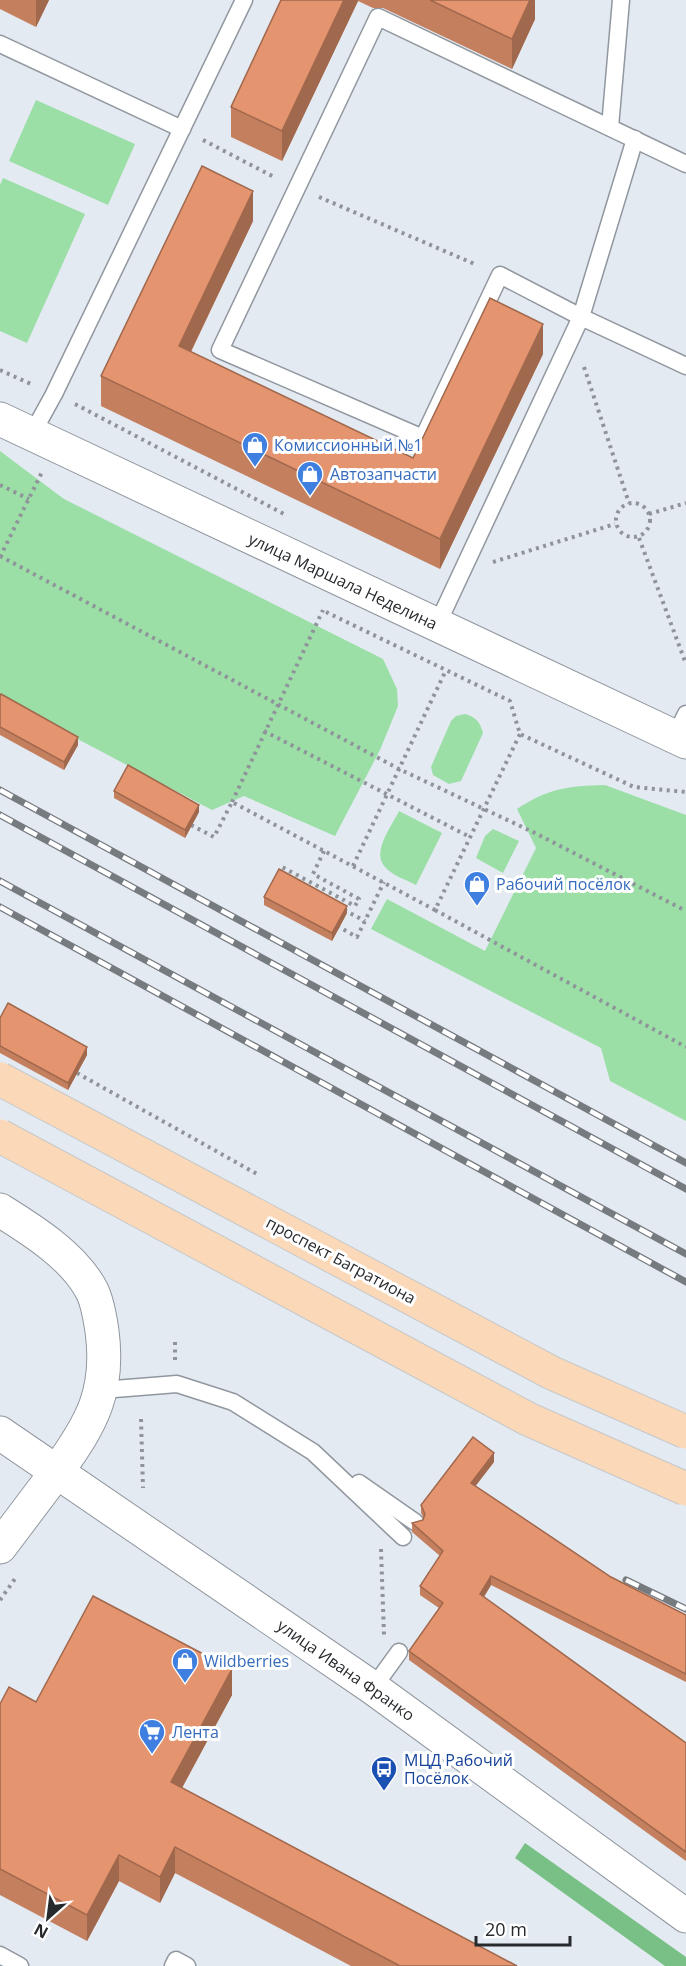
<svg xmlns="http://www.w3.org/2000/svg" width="686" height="1966" font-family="'Open Sans',sans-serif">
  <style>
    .green { fill: #9bdfa7 }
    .forest { fill: #78c086 }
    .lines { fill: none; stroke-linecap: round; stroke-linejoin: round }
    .service-casing { stroke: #90979e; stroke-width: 19 }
    .minor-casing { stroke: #90979e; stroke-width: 35 }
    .tertiary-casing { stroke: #90979e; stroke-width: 35 }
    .path { stroke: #8f949a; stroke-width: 4; stroke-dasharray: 3 4.5; stroke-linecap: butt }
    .service { stroke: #fff; stroke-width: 16 }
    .minor { stroke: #fff; stroke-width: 33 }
    .tertiary { stroke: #fff; stroke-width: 33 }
    .rail-casing { stroke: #767b80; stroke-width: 7 }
    .rail { stroke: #fff; stroke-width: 4.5; stroke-dasharray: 14; stroke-linecap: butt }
    .primary-bridge-casing { stroke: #c7c8c8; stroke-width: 35; stroke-linecap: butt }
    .primary-bridge { stroke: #fbd9b8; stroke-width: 33 }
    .wall { fill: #c47f5f }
    .shaded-wall { fill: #a0684d }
    .building { fill: #e4946e; stroke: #a0684d; stroke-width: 1.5 }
    .labels { text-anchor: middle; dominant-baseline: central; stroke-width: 6; stroke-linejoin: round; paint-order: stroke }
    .shop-label { font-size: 16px; fill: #366cbe; stroke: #fff; text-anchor: start }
    .street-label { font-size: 16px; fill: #272a2d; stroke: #fff }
    .transit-label { font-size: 16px; fill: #164399; stroke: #fff; text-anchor: start }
  </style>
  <rect width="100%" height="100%" fill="#e3eaf2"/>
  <!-- green -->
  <g class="green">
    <path d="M36,100L135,144L108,205L9,161Z"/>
    <path d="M3,178L85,214L27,343L0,331V185Z"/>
    <path d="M0,451L64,499L383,659L397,689L398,706L380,750L335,836L244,796L212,810L0,698Z"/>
    <path d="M465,714C476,717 480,722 483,733L461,781L449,784L433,775L431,767L451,721L456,716Z"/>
    <path d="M605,785L686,815V1121L610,1081L601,1048L371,929L387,899L485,951L536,848L517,809C549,788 568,786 605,785Z"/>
    <path d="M399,811L442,833L416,885C407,880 393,876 386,868C370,853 392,826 399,811Z"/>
    <path d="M493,829L519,841L503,873L476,858L485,836Z"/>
  </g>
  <!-- forest -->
  <path class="forest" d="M525,1843L686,1957V1966H665L515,1858Z"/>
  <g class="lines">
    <!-- service casing -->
    <g class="service-casing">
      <g id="service">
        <path d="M0,44L182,129"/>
        <path d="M610,127L621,0"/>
        <path d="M686,164L378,17L220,350L423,438L500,275L581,317L686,366"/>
        <path d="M32,434L54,394L244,0"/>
        <path d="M437,625L581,317L635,139"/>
        <path d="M675,737L686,714"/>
        <path d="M102,1390L177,1384L233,1402L313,1452L403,1537"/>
        <path d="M359,1483L415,1522"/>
        <path d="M373,1688L399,1652"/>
        <path d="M0,1955L20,1966"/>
        <path d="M173,1966L176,1960L187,1966"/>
      </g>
    </g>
    <!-- minor casing -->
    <g class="minor-casing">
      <path id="minor" d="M0,1547L58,1470"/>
    </g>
    <!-- tertiary casing -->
    <g class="tertiary-casing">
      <g id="tertiary">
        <path d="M0,419L686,742"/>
        <path d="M0,1210C32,1230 74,1256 92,1291C98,1303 100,1318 102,1331C110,1391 92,1423 58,1470"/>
        <path d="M0,1433L373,1688L686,1916"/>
      </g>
    </g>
    <!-- path -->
    <g class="path">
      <path d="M203,140L276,178"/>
      <path d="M319,197L477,265"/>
      <path d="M584,367L629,503"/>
      <path d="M0,370L33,385"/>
      <path d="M75,404L284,514"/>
      <path d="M0,485L29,499"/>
      <circle cx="633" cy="520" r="17"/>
      <path d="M649,514L686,503"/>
      <path d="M639,538L686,664"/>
      <path d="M0,556L399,769L535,833L686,911"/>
      <path d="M0,557L42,472"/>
      <path d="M493,562L615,524"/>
      <path d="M326,612L510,701L520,734L634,787L686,792"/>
      <path d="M264,731L470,837"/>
      <path d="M232,802L323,610"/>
      <path d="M191,825L214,837L232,802L435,910L520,734"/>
      <path d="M353,866L446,670"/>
      <path d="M279,873L282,867L355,906L359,899L313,874L324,851"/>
      <path d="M344,910L365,921"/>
      <path d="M435,910L686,1047"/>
      <path d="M337,926L357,937L384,882"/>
      <path d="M77,1073L257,1174"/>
      <path d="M175,1360V1342"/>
      <path d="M141,1419L143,1488"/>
      <path d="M381,1549L384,1635"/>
      <path d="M0,1600L17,1576"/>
    </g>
    <!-- service -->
    <use href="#service" class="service"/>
    <!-- minor -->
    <use href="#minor" class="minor"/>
    <!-- tertiary -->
    <use href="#tertiary" class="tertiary"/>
    <!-- rail casing -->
    <g class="rail-casing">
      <g id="rail">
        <path d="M0,790L686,1163"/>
        <path d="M0,815L686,1189"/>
        <path d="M0,881L686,1254"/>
        <path d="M0,907L686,1282"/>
        <path d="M626,1580L686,1609"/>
      </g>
    </g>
    <!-- rail -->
    <use href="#rail" class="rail"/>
    <!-- primary-bridge casing -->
    <g class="primary-bridge-casing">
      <g id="primary-bridge">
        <path d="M0,1079L552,1373L686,1432"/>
        <path d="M0,1136L528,1419L686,1489"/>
      </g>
    </g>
    <!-- primary-bridge -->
    <use href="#primary-bridge" class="primary-bridge"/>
  </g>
  <!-- wall -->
  <g class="wall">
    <path d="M0,0H49L36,27L0,9Z"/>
    <path d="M281,0H535V19L512,69L383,8H373L358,1L282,161L231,137V107Z"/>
    <path d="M253,221L191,352L413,458L543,354L440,569L101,406V376Z"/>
    <path d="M0,696L78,745L64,770L0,735Z"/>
    <path d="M114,791L199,812L185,838L114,798Z"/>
    <path d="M264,897L347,913L332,941L264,905Z"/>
    <path d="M0,1018L87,1055L68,1090L0,1053Z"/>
    <path d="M494,1462L475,1486L611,1577L686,1615V1682L491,1585L484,1597L686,1743V1861L409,1660V1651L439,1608L420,1595V1586L440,1556L412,1532V1523L423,1520L424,1519L421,1513V1505Z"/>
    <path d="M232,1695L182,1788L517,1966H351L175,1873L160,1903L119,1881L87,1941L0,1895V1704L36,1702Z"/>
  </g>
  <!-- shaded-wall -->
  <g class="shaded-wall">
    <path d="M36,0H49L36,27Z"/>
    <path d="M344,0H358V1L282,161V131Z"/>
    <path d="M530,0H535V19L512,69V39Z"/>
    <path d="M253,191V221L179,376V346Z"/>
    <path d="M543,324V354L440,569V539Z"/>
    <path d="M78,737V745L64,770V762Z"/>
    <path d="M199,805V812L185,838V830Z"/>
    <path d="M347,906V913L332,941V933Z"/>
    <path d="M87,1047V1055L68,1090V1083Z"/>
    <path d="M494,1453V1462L471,1492V1483Z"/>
    <path d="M491,1576V1585L480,1603V1594Z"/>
    <path d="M232,1669V1695L171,1808V1782Z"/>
    <path d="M175,1847V1873L160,1903V1877Z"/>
    <path d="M119,1855V1881L87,1941V1915Z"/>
  </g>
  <!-- building -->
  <g class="building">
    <path d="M281,0H344L282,131L231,107Z"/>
    <path d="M430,0H530L512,39Z"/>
    <path d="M202,166L253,191L179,346L413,458L490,298L543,324L440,539L101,376Z"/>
    <path d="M1,694L78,737L64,762L0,727V696Z"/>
    <path d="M128,765L199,805L185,830L114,791Z"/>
    <path d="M279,869L347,906L332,933L264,897Z"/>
    <path d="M8,1003L87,1047L68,1083L0,1046V1018Z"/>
    <path d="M473,1437L494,1453L471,1483L611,1577L686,1615V1674L491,1576L480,1594L686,1743V1852L409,1651L443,1603L420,1586L443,1551L412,1523L423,1520L425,1514L421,1505Z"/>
    <path d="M93,1596L232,1669L171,1782L517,1966H400L175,1847L160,1877L119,1855L87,1915L0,1869V1704L9,1687L36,1702Z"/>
  </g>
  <!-- icons -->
  <defs>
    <g id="shop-pin" transform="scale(1.35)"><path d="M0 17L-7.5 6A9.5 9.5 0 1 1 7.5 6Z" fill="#3f7fe0" stroke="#fff"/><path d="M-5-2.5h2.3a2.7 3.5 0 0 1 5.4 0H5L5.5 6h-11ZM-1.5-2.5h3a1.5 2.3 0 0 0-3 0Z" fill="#fff"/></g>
    <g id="supermarket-pin" transform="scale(1.35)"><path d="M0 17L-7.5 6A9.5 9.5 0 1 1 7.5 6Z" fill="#3f7fe0" stroke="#fff"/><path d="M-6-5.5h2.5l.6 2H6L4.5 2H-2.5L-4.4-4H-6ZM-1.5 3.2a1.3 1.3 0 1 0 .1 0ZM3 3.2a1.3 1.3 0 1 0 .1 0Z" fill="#fff"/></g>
    <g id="bus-pin" transform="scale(1.35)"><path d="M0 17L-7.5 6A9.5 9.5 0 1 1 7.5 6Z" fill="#1a4fb4" stroke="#fff"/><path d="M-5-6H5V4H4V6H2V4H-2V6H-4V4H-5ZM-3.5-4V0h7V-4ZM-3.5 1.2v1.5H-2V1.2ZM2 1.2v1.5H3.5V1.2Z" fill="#fff"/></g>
  </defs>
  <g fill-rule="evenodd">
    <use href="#shop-pin" x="255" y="445"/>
    <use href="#shop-pin" x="310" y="474"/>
    <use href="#shop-pin" x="477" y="884"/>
    <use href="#shop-pin" x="185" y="1661"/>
    <use href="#supermarket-pin" x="152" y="1732"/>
    <use href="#bus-pin" x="384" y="1769"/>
  </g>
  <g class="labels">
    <!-- shop labels -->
    <g class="shop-label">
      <text x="274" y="445">Комиссионный №1</text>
      <text x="330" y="474">Автозапчасти</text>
      <text x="496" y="884">Рабочий посёлок</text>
      <text x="204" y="1661">Wildberries</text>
      <text x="172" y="1732">Лента</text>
    </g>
    <!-- street labels -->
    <g class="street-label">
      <text transform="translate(343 581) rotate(25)">улица Маршала Неделина</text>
      <text transform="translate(341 1260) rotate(28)">проспект Багратиона</text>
      <text transform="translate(346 1670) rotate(35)">улица Ивана Франко</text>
    </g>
    <!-- transit labels -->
    <g class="transit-label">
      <text x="404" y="1760">МЦД Рабочий<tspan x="404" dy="18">Посёлок</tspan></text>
    </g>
  </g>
  <!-- north arrow -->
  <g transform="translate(48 1918) rotate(208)" stroke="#ffffff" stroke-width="4.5" paint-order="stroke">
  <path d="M0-4.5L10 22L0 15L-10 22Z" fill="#272a2d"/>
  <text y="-9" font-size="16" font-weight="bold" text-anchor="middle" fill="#272a2d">N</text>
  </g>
  <!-- scale -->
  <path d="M476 1936v9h94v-9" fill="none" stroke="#272a2d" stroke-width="3"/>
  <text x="485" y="1936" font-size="18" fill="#272a2d" stroke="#ffffff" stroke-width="4.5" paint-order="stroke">20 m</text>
</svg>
